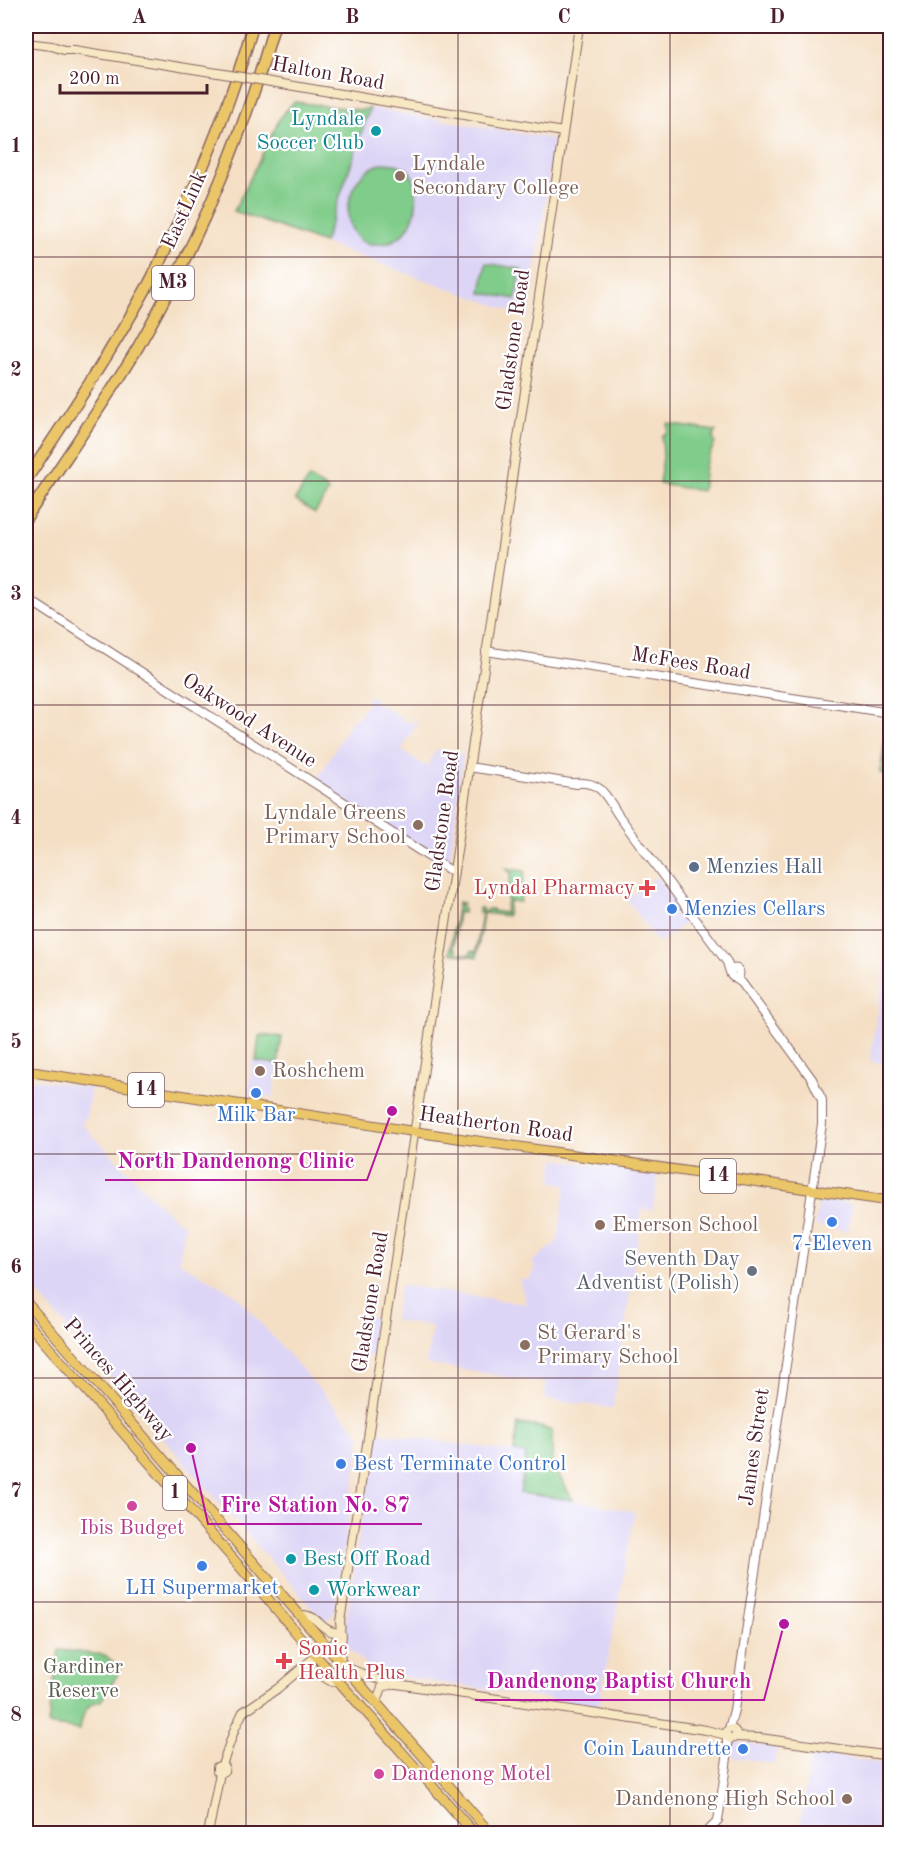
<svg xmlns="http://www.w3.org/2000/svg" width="916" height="1859" font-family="'Old Standard TT',serif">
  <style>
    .built { fill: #ddd5f6 }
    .green { fill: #80cc8a; stroke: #65765a; stroke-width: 1.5 }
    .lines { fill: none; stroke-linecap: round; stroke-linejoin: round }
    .tertiary-casing { stroke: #866261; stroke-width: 10 }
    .secondary-casing { stroke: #866261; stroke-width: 10 }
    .primary-casing { stroke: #866261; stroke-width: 11 }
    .trunk-casing { stroke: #866261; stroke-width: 11 }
    .motorway-casing { stroke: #866261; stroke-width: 13 }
    .tertiary { stroke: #fff; stroke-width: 8 }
    .secondary { stroke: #f7e8c3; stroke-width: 8 }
    .primary { stroke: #ebc669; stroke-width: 9 }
    .trunk { stroke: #ebc669; stroke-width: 9 }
    .motorway { stroke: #ebc669; stroke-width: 10 }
    .secondary-bridge-casing { stroke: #866261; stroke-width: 10; stroke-linecap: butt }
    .secondary-bridge { stroke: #f7e8c3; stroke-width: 8 }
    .grid { fill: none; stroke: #4a1f2b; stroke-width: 1.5; stroke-opacity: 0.55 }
    .culture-dot { fill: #0f9aa8; stroke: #fff; stroke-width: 2 }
    .education-dot { fill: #8d6e63; stroke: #fff; stroke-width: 2 }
    .service-dot { fill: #5c6f8a; stroke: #fff; stroke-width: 2 }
    .health-dot { fill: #e0444e; stroke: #fff; stroke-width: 2 }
    .shop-dot { fill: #3f7fe0; stroke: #fff; stroke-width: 2 }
    .worship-dot { fill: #6b7280; stroke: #fff; stroke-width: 2 }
    .hotel-dot { fill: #d1479c; stroke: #fff; stroke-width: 2 }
    .labels { text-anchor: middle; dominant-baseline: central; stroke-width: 4.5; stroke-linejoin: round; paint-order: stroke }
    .shield { fill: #fff; stroke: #80626b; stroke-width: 1.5 }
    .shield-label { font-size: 20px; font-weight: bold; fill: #4a1f2b }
    .street-label { font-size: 21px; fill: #4a1f2b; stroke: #fff }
    .culture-label { font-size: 21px; fill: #0d838f; stroke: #fff; text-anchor: start }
    .education-label { font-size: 21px; fill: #785e54; stroke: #fff; text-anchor: start }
    .service-label { font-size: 21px; fill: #4e5e75; stroke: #fff; text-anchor: start }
    .health-label { font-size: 21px; fill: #be3a42; stroke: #fff; text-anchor: end }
    .shop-label { font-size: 21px; fill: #366cbe; stroke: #fff }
    .worship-label { font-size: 21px; fill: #5b616d; stroke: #fff; text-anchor: end }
    .hotel-label { font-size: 21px; fill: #b23c85; stroke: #fff }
    .park-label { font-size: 21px; fill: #5d5c4c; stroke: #fff }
    .leader { fill: none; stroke: #b5179e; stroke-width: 2 }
    .callout-dot { fill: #b5179e; stroke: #fff; stroke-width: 2 }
    .callout-label { font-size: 22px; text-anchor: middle; font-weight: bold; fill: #b5179e; stroke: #fff; stroke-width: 4.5; stroke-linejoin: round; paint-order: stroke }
    .neatline { fill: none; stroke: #4a1f2b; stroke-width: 2 }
    .grid-label { font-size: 20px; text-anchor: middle; font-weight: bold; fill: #4a1f2b }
  </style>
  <rect width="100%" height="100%" fill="#fff"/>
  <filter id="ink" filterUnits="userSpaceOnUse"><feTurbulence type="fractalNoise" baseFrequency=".0167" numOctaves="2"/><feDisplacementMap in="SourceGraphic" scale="12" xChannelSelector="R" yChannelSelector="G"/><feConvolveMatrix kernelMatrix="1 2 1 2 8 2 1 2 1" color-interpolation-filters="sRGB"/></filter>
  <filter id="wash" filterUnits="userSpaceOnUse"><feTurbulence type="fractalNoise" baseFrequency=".008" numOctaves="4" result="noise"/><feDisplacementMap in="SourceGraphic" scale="24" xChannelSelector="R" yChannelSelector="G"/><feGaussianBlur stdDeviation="1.35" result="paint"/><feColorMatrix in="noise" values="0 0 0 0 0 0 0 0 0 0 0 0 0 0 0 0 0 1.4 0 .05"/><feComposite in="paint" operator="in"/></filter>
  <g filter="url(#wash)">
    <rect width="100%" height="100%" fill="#f4dfc4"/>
    <!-- built -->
    <g class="built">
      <path d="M294,102L361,110L370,108L552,139L554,142L528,317L234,211L281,116Z"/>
      <path d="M368,696L375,698V702L409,723L419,720L401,750L427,767L436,749L463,755L449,867L316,782L352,720L359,717L368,703L366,698Z"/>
      <path d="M656,877L689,921L658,943L627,899Z"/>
      <path d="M890,934V1064L870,1061Z"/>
      <path d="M253,1060L278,1064L273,1097L248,1094Z"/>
      <path d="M26,1078L91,1088L86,1118L81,1123L163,1208L185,1226L179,1262L235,1294L361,1436L339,1584L333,1615L325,1622L224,1508L26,1280Z"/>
      <path d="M555,1159L658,1175L653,1210L642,1209L613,1408L545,1399L546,1383L426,1364L432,1326L394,1321L400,1285L526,1304L519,1279L527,1280L532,1277L535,1268L532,1262L558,1241L566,1184L552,1182Z"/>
      <path d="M819,1199L852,1204L848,1231L815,1226Z"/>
      <path d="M362,1315L381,1318L383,1321L377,1357L356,1354Z"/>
      <path d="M375,1432L526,1454L520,1493L577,1501L635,1512L599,1706L448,1684L376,1672L366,1665L343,1642Z"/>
      <path d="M734,1741L777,1747L774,1764L732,1757Z"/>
      <path d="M811,1752L890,1765V1833H799Z"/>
    </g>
    <!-- green -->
    <g class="green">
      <path d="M294,102L361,110L370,108L324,243L234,211L281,116Z"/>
      <path d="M384,163C393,164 402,164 409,171C414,176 414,182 415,188C420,215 407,243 377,244C371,244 364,244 360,240C341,223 347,189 364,173C370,168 376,165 384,163Z"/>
      <path d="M486,263L521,269L516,299L481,293Z"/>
      <path d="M668,424L716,431L713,438L715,443L705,465L702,491L659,484L663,457L662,436L668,431Z"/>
      <path d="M309,478L327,489L328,492L315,513L295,500Z"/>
      <path d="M888,720H890V745H887L884,763L890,764V775L880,773Z"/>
      <path d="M506,868L525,871L520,902L509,901L507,916L483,913L477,957L450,953L458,902L463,903V904H459V906L463,907V913L458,912L453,948L456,949V953L470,955L471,951L476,952L482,913H479V908H482V911L487,912V909H492V911L505,913L511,872L508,871Z"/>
      <path d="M262,1035L282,1037L278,1064L256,1061L259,1036Z"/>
      <path d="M518,1424L541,1427L552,1431V1463L573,1500L520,1493L526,1454L514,1452Z"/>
      <path d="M59,1650L105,1655L121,1669L101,1701C85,1703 82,1716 80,1730L48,1725Z"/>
    </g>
  </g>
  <g filter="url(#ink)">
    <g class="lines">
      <!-- tertiary casing -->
      <g class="tertiary-casing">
        <g id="tertiary">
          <path d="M26,598L448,869L454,871"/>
          <path d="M486,651L890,713"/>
          <path d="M469,767L577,784"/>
          <path d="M575,783C603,781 606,797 619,816L727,962L730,972"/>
          <circle cx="735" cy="973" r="4.5"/>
          <path d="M729,1729L734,1710L742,1659L822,1124V1100L812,1079L742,983L735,978"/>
          <path d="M705,1834L718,1821L727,1758V1737"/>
        </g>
      </g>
      <!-- secondary casing -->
      <g class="secondary-casing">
        <g id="secondary">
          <path d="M26,43L52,46L64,50H74L224,74"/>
          <path d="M271,82L563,132"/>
          <path d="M300,1615C319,1614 318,1629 334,1632"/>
          <path d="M329,1648C338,1640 342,1633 340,1622L454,871L579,26"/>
          <path d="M341,1662L340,1652L342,1635"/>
          <path d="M308,1664L322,1676L332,1682L336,1679"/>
          <path d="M346,1667L370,1677L397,1684L706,1730L726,1735"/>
          <path d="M377,1702L382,1687L394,1684"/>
          <circle cx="731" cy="1734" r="5"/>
          <path d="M735,1737L760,1738L890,1756"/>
          <path d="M222,1765L217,1767V1771L220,1773L224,1771L225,1767L222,1765L235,1728L243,1712L277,1689L316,1656"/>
          <path d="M208,1834L220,1773"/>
        </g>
      </g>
      <!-- primary casing -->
      <g class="primary-casing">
        <path id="primary" d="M26,1071L423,1133L890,1201"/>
      </g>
      <!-- trunk casing -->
      <g class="trunk-casing">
        <g id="trunk">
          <path d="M26,1302L491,1834"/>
          <path d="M26,1321L261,1591L316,1656L475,1834"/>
        </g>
      </g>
      <!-- motorway casing -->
      <g class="motorway-casing">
        <g id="motorway">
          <path d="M26,480C68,417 110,354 147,287C157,270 164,251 173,234C205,166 232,98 253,26"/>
          <path d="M26,518C63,461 103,406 138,347C196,246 243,138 274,26"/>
        </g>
      </g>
      <!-- tertiary -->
      <use href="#tertiary" class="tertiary"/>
      <!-- secondary -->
      <use href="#secondary" class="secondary"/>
      <!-- primary -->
      <use href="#primary" class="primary"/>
      <!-- trunk -->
      <use href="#trunk" class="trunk"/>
      <!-- motorway -->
      <use href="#motorway" class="motorway"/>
      <!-- secondary-bridge casing -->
      <g class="secondary-bridge-casing">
        <path id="secondary-bridge" d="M224,74L271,82"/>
      </g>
      <!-- secondary-bridge -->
      <use href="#secondary-bridge" class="secondary-bridge"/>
    </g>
  </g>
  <!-- grid -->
  <path class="grid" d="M246,26V1834M458,26V1834M670,26V1834M26,257H890M26,481H890M26,705H890M26,930H890M26,1154H890M26,1378H890M26,1602H890"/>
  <!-- markers -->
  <g class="culture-dot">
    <circle cx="376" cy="131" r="6"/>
    <circle cx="291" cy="1559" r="6"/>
    <circle cx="314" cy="1590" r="6"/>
  </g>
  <g class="education-dot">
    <circle cx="400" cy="176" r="6"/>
    <circle cx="418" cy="825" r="6"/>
    <circle cx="260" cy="1071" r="6"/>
    <circle cx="600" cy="1225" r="6"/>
    <circle cx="525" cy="1345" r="6"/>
    <circle cx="847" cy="1799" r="6"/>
  </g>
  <circle class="service-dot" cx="694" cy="867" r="6"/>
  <g class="health-dot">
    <path d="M644 879h6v6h6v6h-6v6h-6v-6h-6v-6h6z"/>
    <path d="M281 1652h6v6h6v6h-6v6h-6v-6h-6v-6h6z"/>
  </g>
  <g class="shop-dot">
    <circle cx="672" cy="909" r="6"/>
    <circle cx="256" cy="1093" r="6"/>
    <circle cx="832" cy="1222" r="6"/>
    <circle cx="341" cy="1464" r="6"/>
    <circle cx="202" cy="1566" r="6"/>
    <circle cx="743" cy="1749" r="6"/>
  </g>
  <circle class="worship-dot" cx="752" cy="1271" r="6"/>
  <g class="hotel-dot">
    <circle cx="132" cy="1506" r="6"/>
    <circle cx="379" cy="1774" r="6"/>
  </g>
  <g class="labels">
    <!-- shield labels -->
    <g class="shield">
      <rect x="152" y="266" width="42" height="34" rx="4.5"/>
      <rect x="128" y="1073" width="36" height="34" rx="4.5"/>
      <rect x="700" y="1159" width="36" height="34" rx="4.5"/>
      <rect x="163" y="1476" width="24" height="34" rx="4.5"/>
    </g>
    <g class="shield-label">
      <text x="173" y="283">M3</text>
      <text x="146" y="1090">14</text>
      <text x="718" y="1176">14</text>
      <text x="175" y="1493">1</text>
    </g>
    <!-- street labels -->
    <g class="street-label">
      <text transform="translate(328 74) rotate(10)">Halton Road</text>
      <text transform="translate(185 210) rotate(-66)">EastLink</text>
      <text transform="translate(514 340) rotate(-82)">Gladstone Road</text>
      <text transform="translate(691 664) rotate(9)">McFees Road</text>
      <text transform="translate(249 721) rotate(33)">Oakwood Avenue</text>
      <text transform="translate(443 821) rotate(-82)">Gladstone Road</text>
      <text transform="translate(496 1125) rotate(8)">Heatherton Road</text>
      <text transform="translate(371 1302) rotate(-81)">Gladstone Road</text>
      <text transform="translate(118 1380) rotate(49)">Princes Highway</text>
      <text transform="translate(755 1447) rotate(-82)">James Street</text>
    </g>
    <!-- culture labels -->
    <g class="culture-label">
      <text x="364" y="119" text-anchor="end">Lyndale<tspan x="364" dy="24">Soccer Club</tspan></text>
      <text x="303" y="1559">Best Off Road</text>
      <text x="326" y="1590">Workwear</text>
    </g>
    <!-- education labels -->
    <g class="education-label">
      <text x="412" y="164">Lyndale<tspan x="412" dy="24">Secondary College</tspan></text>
      <text x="406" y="813" text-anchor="end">Lyndale Greens<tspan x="406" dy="24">Primary School</tspan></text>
      <text x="272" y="1071">Roshchem</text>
      <text x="612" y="1225">Emerson School</text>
      <text x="537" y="1333">St Gerard's<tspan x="537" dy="24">Primary School</tspan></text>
      <text x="835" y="1799" text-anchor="end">Dandenong High School</text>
    </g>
    <!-- service labels -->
    <g class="service-label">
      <text x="706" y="867">Menzies Hall</text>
    </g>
    <!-- health labels -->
    <g class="health-label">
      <text x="635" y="888">Lyndal Pharmacy</text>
      <text x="298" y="1649" text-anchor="start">Sonic<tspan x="298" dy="24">Health Plus</tspan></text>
    </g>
    <!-- shop labels -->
    <g class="shop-label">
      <text x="684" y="909" text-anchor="start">Menzies Cellars</text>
      <text x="256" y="1115">Milk Bar</text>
      <text x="832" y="1244">7-Eleven</text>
      <text x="353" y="1464" text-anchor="start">Best Terminate Control</text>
      <text x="202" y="1588">LH Supermarket</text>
      <text x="731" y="1749" text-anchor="end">Coin Laundrette</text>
    </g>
    <!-- worship labels -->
    <g class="worship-label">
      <text x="740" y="1259">Seventh Day<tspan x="740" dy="24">Adventist (Polish)</tspan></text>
    </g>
    <!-- hotel labels -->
    <g class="hotel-label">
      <text x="132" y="1528">Ibis Budget</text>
      <text x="391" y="1774" text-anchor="start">Dandenong Motel</text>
    </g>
    <!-- park labels -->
    <g class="park-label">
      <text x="83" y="1667">Gardiner<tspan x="83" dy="24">Reserve</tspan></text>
    </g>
  </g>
  <!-- callouts -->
  <path class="leader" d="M392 1111L367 1180H105M191 1448L208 1524H422M784 1624L764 1700H475"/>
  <g class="callout-dot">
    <circle cx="392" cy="1111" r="6"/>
    <circle cx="191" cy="1448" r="6"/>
    <circle cx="784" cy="1624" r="6"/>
  </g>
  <g class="callout-label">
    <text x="236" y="1168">North Dandenong Clinic</text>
    <text x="315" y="1512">Fire Station No. 87</text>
    <text x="619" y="1688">Dandenong Baptist Church</text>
  </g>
  <!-- margin -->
  <rect width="916" height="1859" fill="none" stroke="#fff" stroke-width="66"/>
  <!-- scale -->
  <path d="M60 84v9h147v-9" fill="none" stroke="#4a1f2b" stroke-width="3"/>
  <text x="69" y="84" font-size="18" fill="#4a1f2b" stroke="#ffffff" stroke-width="4.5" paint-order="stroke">200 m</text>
  <rect x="33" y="33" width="850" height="1793" class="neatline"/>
  <g class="grid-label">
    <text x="139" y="23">A</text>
    <text x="352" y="23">B</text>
    <text x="564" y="23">C</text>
    <text x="777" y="23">D</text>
    <text x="16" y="152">1</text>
    <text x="16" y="376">2</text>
    <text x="16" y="600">3</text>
    <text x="16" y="824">4</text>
    <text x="16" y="1048">5</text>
    <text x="16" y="1273">6</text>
    <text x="16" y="1497">7</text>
    <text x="16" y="1721">8</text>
  </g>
</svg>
